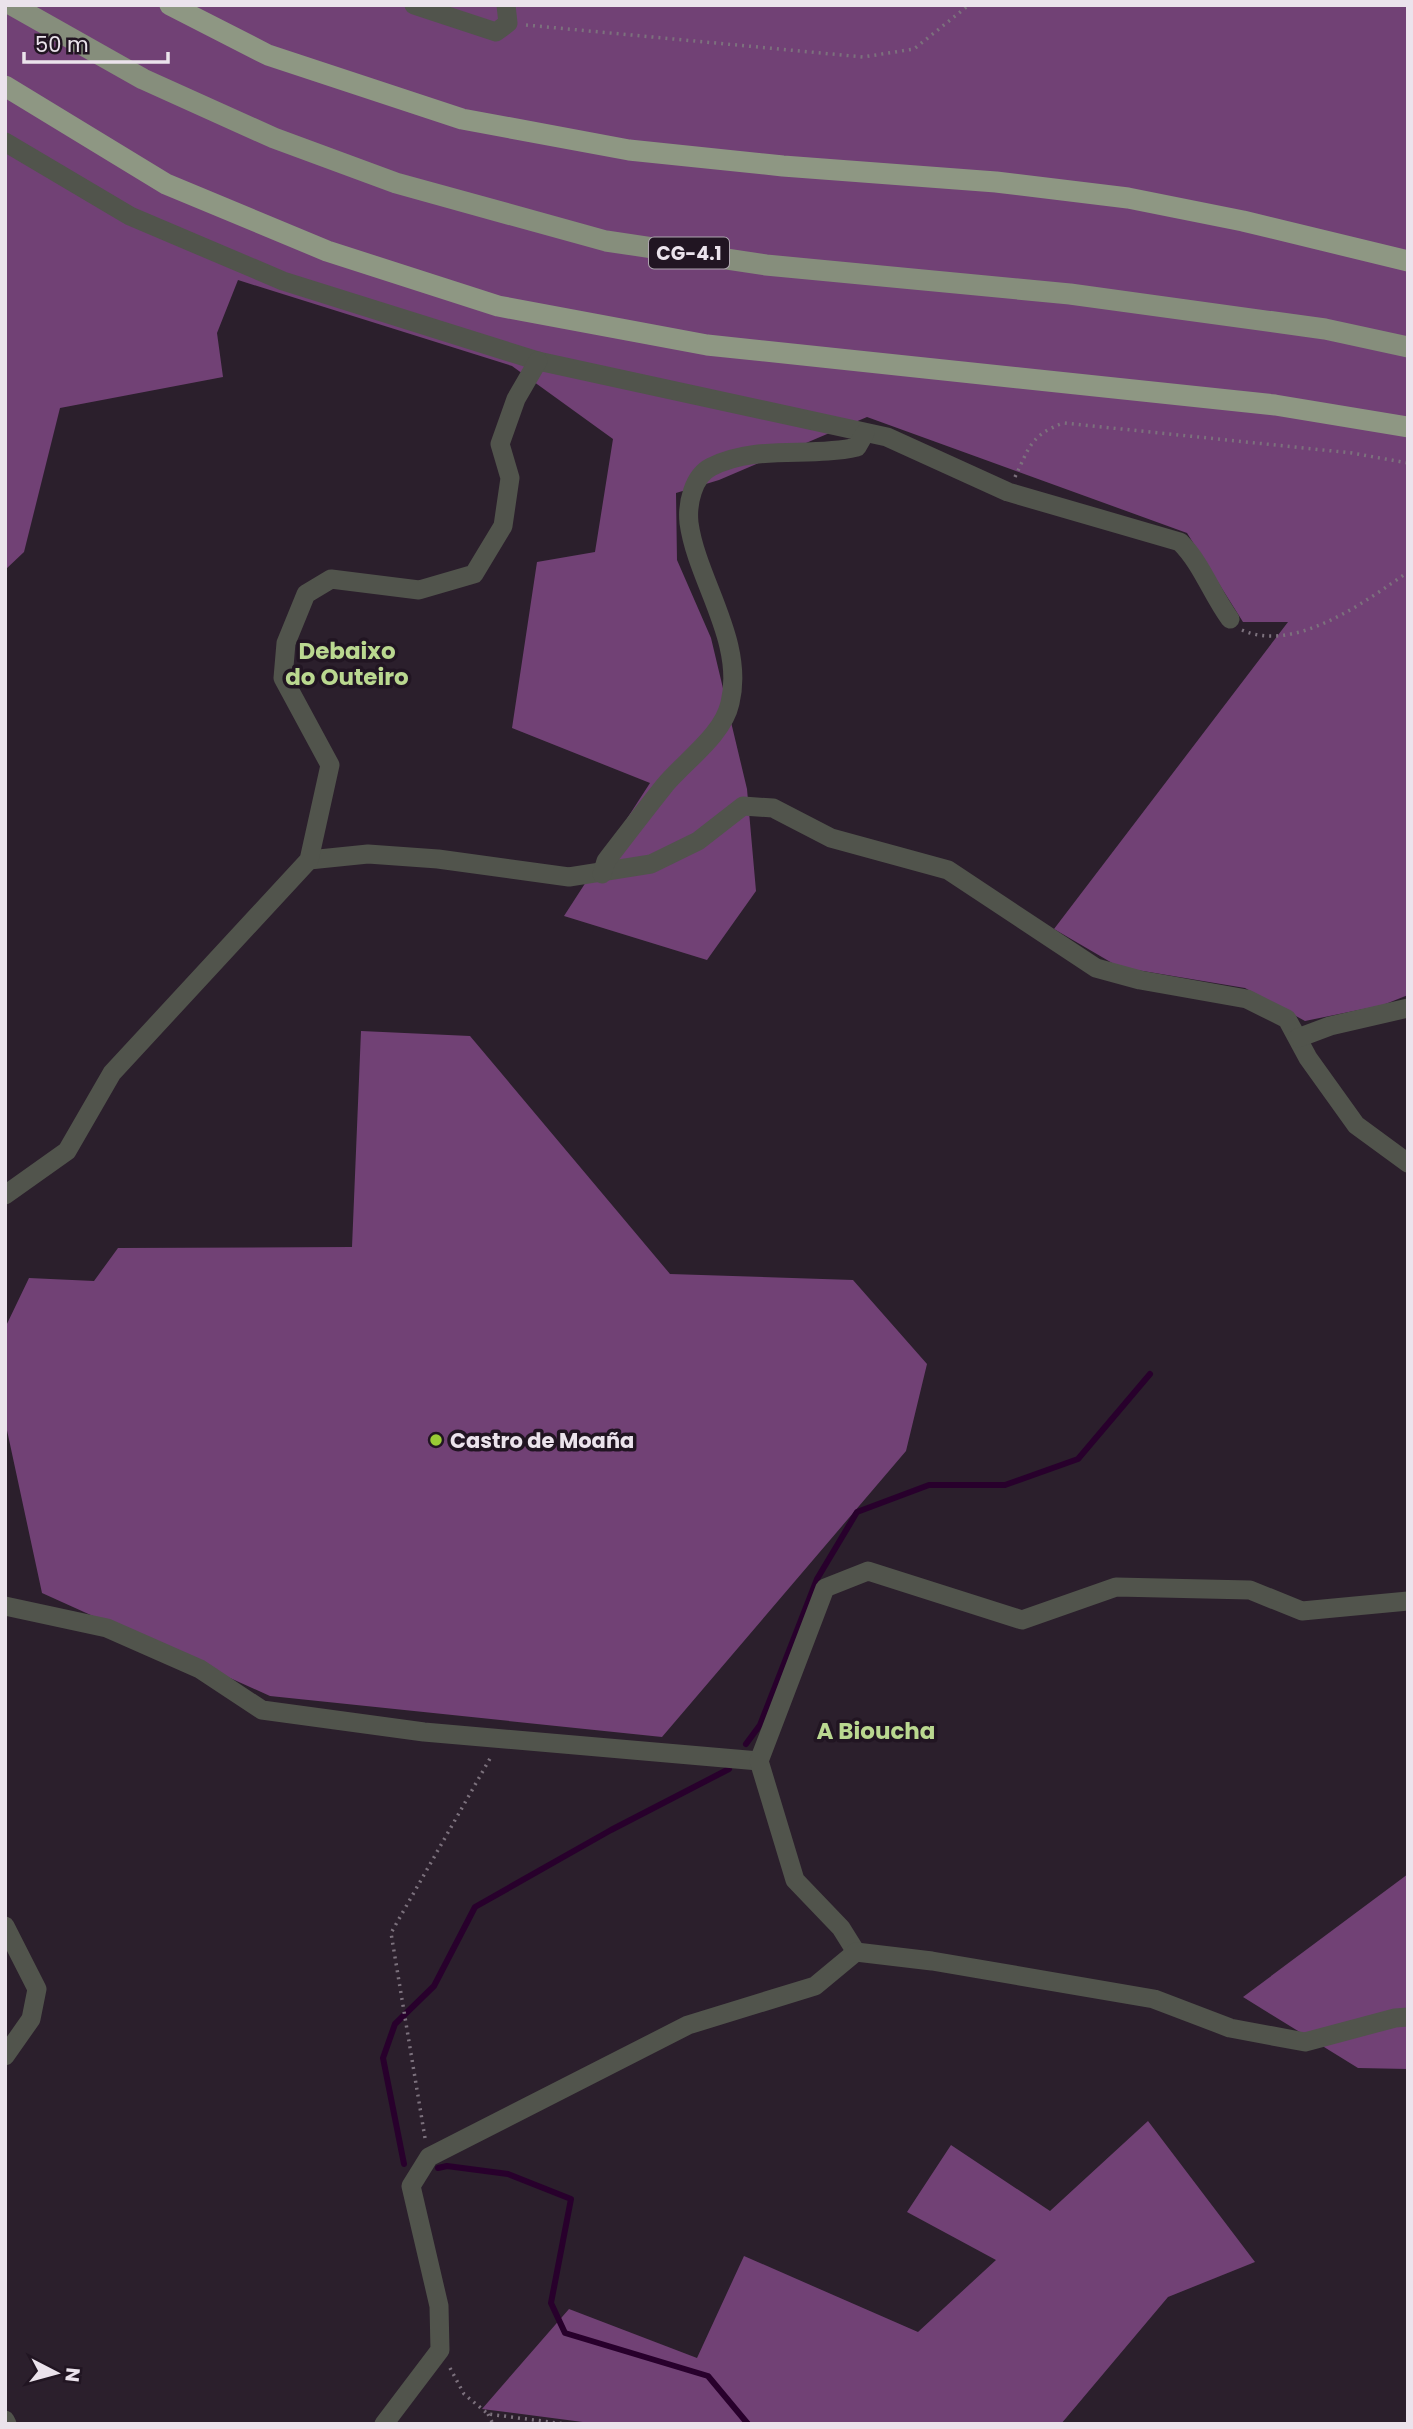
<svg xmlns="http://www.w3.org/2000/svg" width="1413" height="2429" font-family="Poppins,sans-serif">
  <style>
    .forest { fill: #714175 }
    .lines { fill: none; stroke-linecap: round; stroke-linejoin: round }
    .stream { stroke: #28002c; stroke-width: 6 }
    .path { stroke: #7c717d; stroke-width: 3.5; stroke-dasharray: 2 5; stroke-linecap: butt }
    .minor { stroke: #51544c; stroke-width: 19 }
    .trunk { stroke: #868e7c; stroke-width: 21 }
    .motorway { stroke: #8e9783; stroke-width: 21 }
    .poi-dot { fill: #99cb35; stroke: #211522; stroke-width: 2.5 }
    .labels { text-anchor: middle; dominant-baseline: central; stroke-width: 7; stroke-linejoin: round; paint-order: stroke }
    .shield { fill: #211522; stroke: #aea5af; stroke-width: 2 }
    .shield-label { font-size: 19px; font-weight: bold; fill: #ebe3ec }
    .poi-label { font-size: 21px; font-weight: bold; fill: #ebe3ec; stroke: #211522; text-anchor: start }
    .neighbourhood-label { font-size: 23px; font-weight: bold; fill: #bad890; stroke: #211522 }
  </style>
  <rect width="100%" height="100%" fill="#2b1f2c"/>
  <!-- forest -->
  <g class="forest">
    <path d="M5,5H1408V995L1383,1005L1305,1021L1245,988L1119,967L1054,929L1288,622H1243L1187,533L867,417L719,480L676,493L677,560L711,638L747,789L756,891L707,960L564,916L650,783L512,728L537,562L595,552L613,439L512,366L238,280L217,333L223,377L60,408L24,552L5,570Z"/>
    <path d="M361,1031L470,1036L670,1274L853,1280L927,1364L906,1451L662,1737L270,1696L42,1593L5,1421V1328L29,1278L94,1281L118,1248L352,1247Z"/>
    <path d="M1408,1874V2069L1358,2068L1243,1997Z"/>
    <path d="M1148,2121L1255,2262L1168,2297L1061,2424H598L482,2409L569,2309L697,2358L744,2256L918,2332L996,2260L907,2212L951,2145L1050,2211Z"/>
  </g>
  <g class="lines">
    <!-- stream -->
    <g class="stream">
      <path d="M746,1744L760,1725L817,1579L857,1512L929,1485H1005L1078,1459L1150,1374"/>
      <path d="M404,2164L383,2058L395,2024L434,1986L475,1907L611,1830L729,1769"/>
      <path d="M438,2168L447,2166L508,2174L571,2199L551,2303L565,2333L708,2376L748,2424"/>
    </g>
    <!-- path -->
    <g class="path">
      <path d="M526,25L863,57L914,49L969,5"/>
      <path d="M1015,477C1029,448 1031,434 1064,423L1352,453L1408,463"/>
      <path d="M1242,630C1295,654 1366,601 1408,572"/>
      <path d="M425,2138L391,1933L492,1755"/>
      <path d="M450,2368L464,2394L488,2414L565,2424"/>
      <path d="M488,2414L493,2424"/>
    </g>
    <!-- minor -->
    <g class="minor">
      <path d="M414,5L496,32L508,23L506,5"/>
      <path d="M5,142L130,216L283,281L538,361L887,437L1008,492L1180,542C1202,564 1211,593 1230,619"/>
      <path d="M309,860L368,854L438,859L569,877L651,864L698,841L743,806L773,808L831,838L948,870L1096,968L1140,980L1247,999L1287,1019L1308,1058L1356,1125L1408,1163"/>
      <path d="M602,874L606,861C626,835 645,810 665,785C686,760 723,735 730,703C745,641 697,581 689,523C687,504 693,476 711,467C756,444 810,458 857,447L865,433"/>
      <path d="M1298,1038L1330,1026L1408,1008"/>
      <path d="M5,1195L67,1151L112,1073L309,860L330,765L283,678L286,643L306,594L331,579L419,590L474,574L503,526L510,478L500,444L516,399L538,361"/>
      <path d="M5,1606L107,1628L200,1669L262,1710L424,1732L759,1761"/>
      <path d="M5,1926L37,1989L31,2019L5,2056"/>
      <path d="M856,1952L841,1928L795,1880L759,1761L825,1588L868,1571L1022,1620L1116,1587L1250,1590L1302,1611L1408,1601"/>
      <path d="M5,2420L7,2424"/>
      <path d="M384,2424L440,2350L439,2306L411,2186L429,2157L688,2025L815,1986L856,1952L932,1961L1154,1999L1230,2028L1305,2042L1395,2018L1408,2017"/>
    </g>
    <!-- trunk -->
    <path class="trunk" d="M12,5L143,79L274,138L396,183L606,241L766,265L1070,294L1325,329L1408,347"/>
    <!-- motorway -->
    <g class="motorway">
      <path d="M170,5L268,55L462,119L629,150L783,166L996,182L1128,198L1243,221L1408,261"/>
      <path d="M5,86L166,184L327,251L498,306L707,345L1275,405L1408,427"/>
    </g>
  </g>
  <!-- markers -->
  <circle class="poi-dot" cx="436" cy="1440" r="7"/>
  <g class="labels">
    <!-- shield labels -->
    <rect class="shield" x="649" y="237.5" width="80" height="31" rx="5"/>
    <g class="shield-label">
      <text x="689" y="253">CG-4.1</text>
    </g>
    <!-- poi labels -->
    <g class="poi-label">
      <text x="450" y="1440">Castro de Moaña</text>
    </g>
    <!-- neighbourhood labels -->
    <g class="neighbourhood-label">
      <text x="347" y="651">Debaixo<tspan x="347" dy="26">do Outeiro</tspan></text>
      <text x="876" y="1731">A Bioucha</text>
    </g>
  </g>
  <!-- border -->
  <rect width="1413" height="2429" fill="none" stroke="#ebe3ec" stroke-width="14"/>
  <!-- north arrow -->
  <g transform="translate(56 2373) rotate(96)" stroke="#211522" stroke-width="5" paint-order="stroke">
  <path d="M0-5L12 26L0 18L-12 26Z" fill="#ebe3ec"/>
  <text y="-10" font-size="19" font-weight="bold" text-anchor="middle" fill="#ebe3ec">N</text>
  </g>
  <!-- scale -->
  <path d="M24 52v10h144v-10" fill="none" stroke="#ebe3ec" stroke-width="3.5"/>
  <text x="35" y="52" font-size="21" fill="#ebe3ec" stroke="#211522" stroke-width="5" paint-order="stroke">50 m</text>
</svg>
